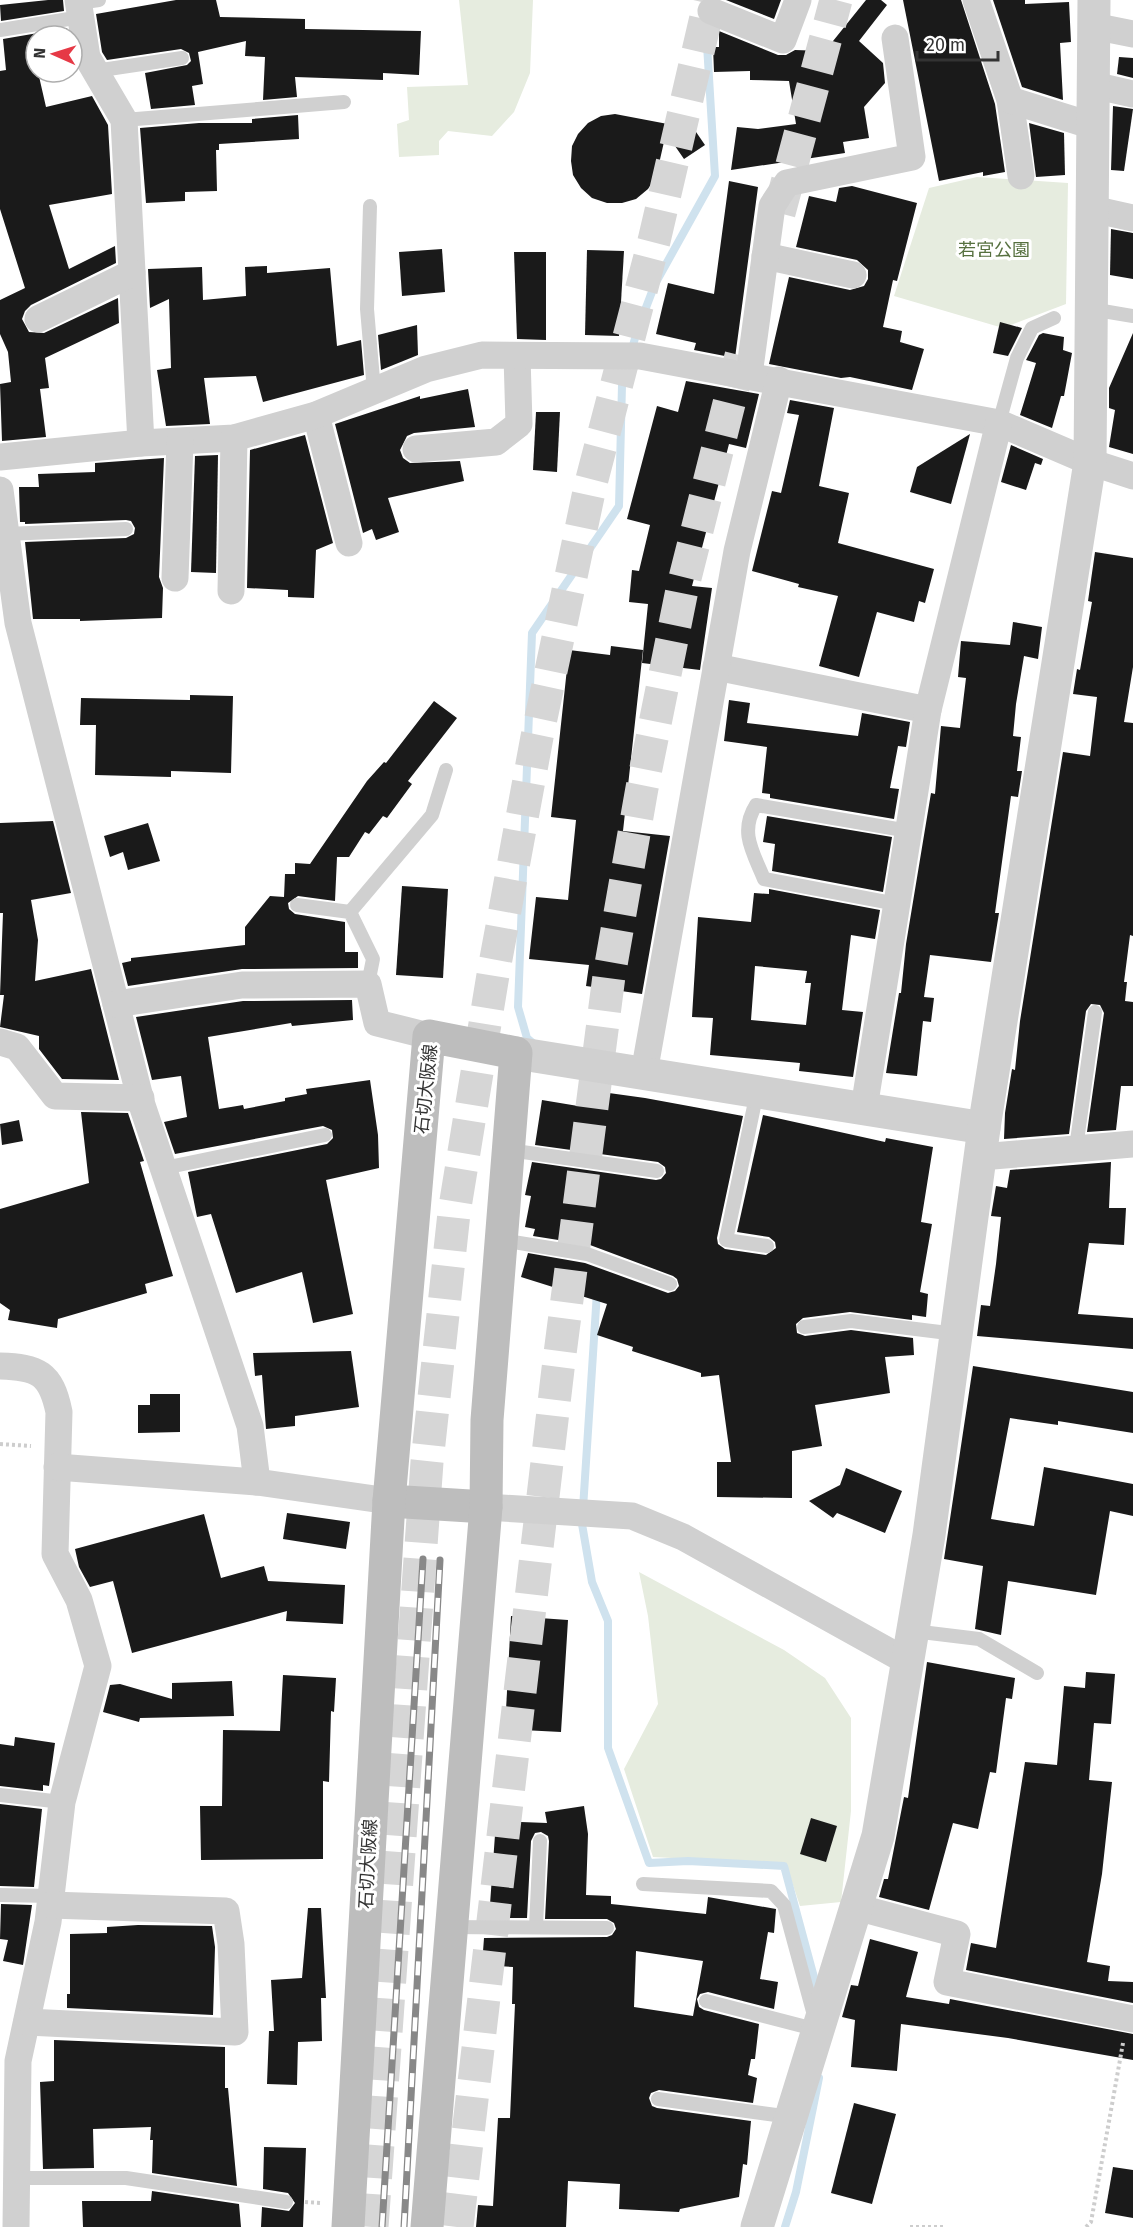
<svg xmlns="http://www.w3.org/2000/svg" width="1133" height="2227" font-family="'Fira Sans','Noto Sans JP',sans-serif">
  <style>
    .green { fill: #e6ecdf }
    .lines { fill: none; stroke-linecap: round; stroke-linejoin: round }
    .stream { stroke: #cfe2ee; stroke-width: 8 }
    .building { fill: #1a1a1a; fill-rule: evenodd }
    .motorway-tunnel { stroke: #d6d6d6; stroke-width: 33; stroke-dasharray: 33 16; stroke-linecap: butt }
    .path { stroke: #cdcdcd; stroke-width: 4; stroke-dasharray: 3 3; stroke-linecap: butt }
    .service { stroke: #d0d0d0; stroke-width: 14 }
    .minor { stroke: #d0d0d0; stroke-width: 27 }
    .tertiary { stroke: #d0d0d0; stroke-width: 33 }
    .secondary { stroke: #bdbdbd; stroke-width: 33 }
    .rail-casing { stroke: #888; stroke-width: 7 }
    .rail { stroke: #fff; stroke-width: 4.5; stroke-dasharray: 14; stroke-linecap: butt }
    .labels { text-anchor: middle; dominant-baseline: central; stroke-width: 6; stroke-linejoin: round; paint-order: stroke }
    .park-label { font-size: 18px; fill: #56703f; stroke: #fff }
    .street-label { font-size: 18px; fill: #333; stroke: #fff }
  </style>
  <rect width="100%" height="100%" fill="#fff"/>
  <!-- green -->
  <g class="green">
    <path d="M459,0H533L530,73L514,112L492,136L448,131L439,141V155L399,157L397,124L409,120L407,87L468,85Z"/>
    <path d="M977,177L1068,183L1066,304L1003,328L894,296L929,188Z"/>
    <path d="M639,1572L784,1650L825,1678L851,1718V1811L841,1902L800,1906L786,1864L653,1857L624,1769L658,1704L648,1616Z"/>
  </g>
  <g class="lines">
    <!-- stream -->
    <g class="stream">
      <path d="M534,1044L527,1038L518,1007L532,633L619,506L622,385L637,331L655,284L715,176L705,12"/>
      <path d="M595,1077L601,1081L604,1102"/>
      <path d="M597,1292L582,1524L592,1582L608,1621V1748L649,1863L688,1861L784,1866L818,1992"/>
      <path d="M785,2227L796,2192L819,2078"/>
    </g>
  </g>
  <!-- building -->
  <g class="building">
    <path d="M48,0H63L64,11L1,21L0,5Z"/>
    <path d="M176,0H216L220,17L305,19V29L421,31L419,75L383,73V80L295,77L297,97L263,100L265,57L245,56L246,41L198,52L203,84L192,86L195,105L151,109L145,73L187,65L191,61L189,53L181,49L107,60L102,52L96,14Z"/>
    <path d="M726,0H781L774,19Z"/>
    <path d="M866,0H881L887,5L859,41L883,63L885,83L864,107L869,138L843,142L845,153L731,170L737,127L758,129L796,124L789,81L750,80V71L714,72L713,47H719V31L778,55H786L795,50L825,51Z"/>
    <path d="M903,0H961L995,104L1005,172L983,176V172L939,181Z"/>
    <path d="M993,0H1025V4L1069,2L1071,42L1060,43L1063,100L1022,87Z"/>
    <path d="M67,28L68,36H36V72H38L46,107L92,96L108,125L112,194L49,205L69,269L115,246L116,263L31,305L25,311L22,319L29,332L44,333L118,298L119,323L45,358L49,388L40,389L46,437L2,441L0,384L11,382L8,352L0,334V300L25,288L0,209V71L6,70L3,39Z"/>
    <path d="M1119,57L1133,58V78L1117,74Z"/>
    <path d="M1113,106L1133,109L1124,171L1111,170Z"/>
    <path d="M615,114L694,129L705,145L684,159L666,133L656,177L648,189L636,199L622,203H607L592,198L581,188L573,175L571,161L572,146L578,134L588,123L601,116Z"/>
    <path d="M298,115L299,139L219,144V150H216L217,191L185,192V201L146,203L140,128L199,123H252V119Z"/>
    <path d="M1029,123L1064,133L1065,175L1036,177Z"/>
    <path d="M729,181L758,187L735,358L694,350L696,343L656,334L668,283L714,294Z"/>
    <path d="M852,186L917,203L897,281L893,280L883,327L902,331L900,342L924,349L912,390L850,377L841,378L769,364L789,277L850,290L864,286L868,279V270L857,260L796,247L809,196L836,202L839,188Z"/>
    <path d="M1111,229L1133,233V279L1110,275Z"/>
    <path d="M442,249L445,292L402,296L399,252Z"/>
    <path d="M587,250L624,251L619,336L585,335Z"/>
    <path d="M514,252H546V340L517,339Z"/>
    <path d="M267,266V273L330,268L337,346L361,340L364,375L263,402L256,376L204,378L210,424L166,426L157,370L171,368L169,299L150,308L148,269L202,267L203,300L246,296L245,267Z"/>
    <path d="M1000,322L1022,328L1008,356L993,353Z"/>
    <path d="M417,325L418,355L381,370L378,335Z"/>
    <path d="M1043,333L1064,337L1063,350L1072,353L1064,396H1061L1052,428L1020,415L1036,363L1026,360L1039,335Z"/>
    <path d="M1133,333V454L1109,447L1115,410L1109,408V388Z"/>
    <path d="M686,381L759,394L746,448L729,444L692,586L712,588L700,670L642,663L648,604L629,602L632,570L639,571L650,525L627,519L657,406L678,412Z"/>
    <path d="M468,389L475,427L414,433L407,436L400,450L403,458L410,463L460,461L464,481L388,498L399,532L376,540L372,529L363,533L335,424L420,396V399Z"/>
    <path d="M790,400L834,408L819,486L849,493L838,543L934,569L925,603L919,601L914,622L877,612L859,677L819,666L838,596L798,587L799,584L752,571L772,491L781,493L799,415L787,413Z"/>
    <path d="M536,412H560L557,472L533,470Z"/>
    <path d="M970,434L951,504L910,492L917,467Z"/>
    <path d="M305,435L333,543L316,550L314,598L288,597V590L247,588L250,450Z"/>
    <path d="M1011,445L1043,459L1041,465L1035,463L1026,490L1001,482Z"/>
    <path d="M218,455L216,573L191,572L195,456Z"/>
    <path d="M164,458L159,577L163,588L162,618L80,621V619H33L25,542L126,538L134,534L135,528L131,521L126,520L25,524V522H20L19,487H39L38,474L95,472V463Z"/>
    <path d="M1095,552L1133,558V667L1124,722L1133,723V936L1130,935L1124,982H1127L1125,1001L1133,1002V1086H1121L1116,1130L1087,1132L1104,1013L1100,1005L1091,1004L1086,1011L1069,1134L1004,1139L1005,1113L1012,1069L1015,1070L1020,1021L1063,752L1090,756L1097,697L1073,694L1077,669L1080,670L1092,602L1088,601Z"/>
    <path d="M1013,622L1042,627L1038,659L1024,656L1016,704L1013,736L1021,737L1017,771H1022L1018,797L1011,796L995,913H999L991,962L930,955L924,997L934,998L931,1022L923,1021L917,1076L886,1073L899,993H901L906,944L931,793L935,794L941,726L960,728L966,678L958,677L961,641L1010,645Z"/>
    <path d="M611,646L643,650L623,831L670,836L642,994L586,986L589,965L529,959L536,897L568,900L576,820L551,817L569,650L610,655Z"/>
    <path d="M190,695L233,696L231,773L171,771V777L95,775L96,725H80L81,698L190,700Z"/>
    <path d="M729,700L750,703L747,723L858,736L862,713L910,722L906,747L898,746L890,788L899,789L894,819L770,798V794L762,793L767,747L724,741Z"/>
    <path d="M434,701L457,718L408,781L412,784L387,818L383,816L369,834L365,832L349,857H337L335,901L298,896L288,903L289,909L295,914L345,922V952H358V968L242,969L128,986L122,963L131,961V958L245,945V927L270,896L284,897L285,874H295V863L310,864L367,781L384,762L386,763Z"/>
    <path d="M767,816L892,837L883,892L772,871L775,844L763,842Z"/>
    <path d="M53,821L71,893L31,900L38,940L35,981L91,969L119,1080L62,1079L39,1049V1036L0,1027L4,995H0L3,913H0V823Z"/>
    <path d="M148,823L160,861L128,870L123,852L110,857L104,836Z"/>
    <path d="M402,886L448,889L443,978L396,975Z"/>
    <path d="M769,889L880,910L875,939L851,935L842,1010L863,1012L853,1077L799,1071L800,1063L710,1055L713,1018L692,1017L698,917L751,922L754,893L769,894ZM755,966L807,971L805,983H811L806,1025L751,1020Z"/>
    <path d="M352,1000L353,1020L292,1026L291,1023L208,1037L219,1109L243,1105L244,1109L285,1101V1098L307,1094L306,1089L370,1080L378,1135L379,1168L326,1180L353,1314L313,1323L302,1272L236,1293L211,1214L197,1217L188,1172L327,1144L333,1138L332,1130L323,1126L175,1154L164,1122L187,1117L181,1076L152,1080L136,1017L243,1001Z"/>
    <path d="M580,1089L645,1098L743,1116L717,1238L718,1244L725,1249L766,1255L776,1248L775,1242L769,1237L737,1232L763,1115L885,1142L886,1138L933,1147L921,1222L932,1224L920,1292L928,1294L926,1317L912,1315V1320L850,1312L803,1318L796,1324L797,1333L805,1336L851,1330L913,1338L914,1355L885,1357L890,1393L815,1405L822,1446L792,1451V1498L717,1497V1462H731L719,1375L701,1377V1373L632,1351L633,1347L597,1335L607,1304L521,1277L528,1253L585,1263L668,1293L675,1291L679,1286L677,1279L673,1276L590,1245L533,1236L535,1229L525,1227L531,1196L525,1195L532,1162L656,1180L661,1179L666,1173L665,1167L658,1162L535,1145L542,1100L578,1106Z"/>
    <path d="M81,1112L128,1113L144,1161L140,1162L173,1276L145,1284L147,1293L58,1319L57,1328L8,1320L10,1310L0,1303V1209L89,1183Z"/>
    <path d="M19,1120L23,1141L2,1145L0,1124Z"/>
    <path d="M1111,1162L1109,1208H1126L1124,1245L1089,1243L1078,1314L1133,1318V1349L977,1336L981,1305L990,1306L996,1264L1001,1217L991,1216L996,1186L1007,1188L1010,1170Z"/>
    <path d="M351,1351L359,1407L295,1416V1426L266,1429L262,1375L255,1376L253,1353Z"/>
    <path d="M973,1366L1133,1392V1433L1058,1421V1425L1010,1418L991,1519L1034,1526L1044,1467L1133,1484V1516L1110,1511L1096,1595L1008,1581L1001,1635L975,1629L983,1566L944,1559Z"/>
    <path d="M150,1394H180V1432L138,1433V1405H150Z"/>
    <path d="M846,1468L902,1491L885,1533L837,1513L833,1518L809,1501L840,1485Z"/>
    <path d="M287,1513L350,1522L346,1549L283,1539Z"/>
    <path d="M204,1514L221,1578L264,1566L268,1581L345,1585L343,1624L286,1621L287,1611L132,1653L113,1581L90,1587L79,1567L75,1549Z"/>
    <path d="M511,1616L568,1620L561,1732L505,1729Z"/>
    <path d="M927,1662L1015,1678L1012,1699L1006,1698L996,1773L990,1772L978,1829L953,1823L929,1910L879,1897L884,1879H888L904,1797L908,1798Z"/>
    <path d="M1086,1672L1115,1674L1111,1724L1094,1723L1089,1780L1112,1782L1102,1874L1087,1962L1110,1966L1108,1981L1133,1982V2003L966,1970L971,1943L996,1948L1025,1762L1057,1765L1064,1686L1085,1688Z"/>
    <path d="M283,1675L336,1678L334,1712L331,1711L329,1782L323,1781V1859L201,1860L200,1806H222L223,1730L280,1731Z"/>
    <path d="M232,1681L234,1716L140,1718L139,1722L103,1712L110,1685L120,1684L172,1699V1683Z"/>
    <path d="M15,1737L55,1743L49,1786L43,1785V1791L0,1786V1744L14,1746Z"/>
    <path d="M0,1804L42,1809L34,1887L0,1886Z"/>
    <path d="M584,1806L588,1834L586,1895L611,1896V1904L706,1914L708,1897L776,1909L774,1933L768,1932L760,1979L778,1982L774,2009L708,1992L700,1994L697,1999L699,2007L704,2010L759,2024L755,2059H751L748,2075L757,2078L753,2103L659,2090L651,2093L649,2098L652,2106L657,2108L751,2121L747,2165L743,2164L739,2197L680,2209L679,2212L619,2209L620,2184L568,2181L566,2227H476L478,2205L493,2206L498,2118H510L515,2004H512L513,1967L482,1965L484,1938L607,1937L612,1935L616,1929L614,1923L607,1919H545L549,1841L548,1836L541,1832L535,1833L531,1841L527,1918H489L496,1821L547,1823L545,1812ZM636,1951L703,1961L693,2016L634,2007Z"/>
    <path d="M811,1818L837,1826L826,1862L800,1854Z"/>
    <path d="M1,1904L32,1905L23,1965L3,1961L8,1940L0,1939Z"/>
    <path d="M308,1908H321L326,1998H321L322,2041L298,2042L297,2085L267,2084L269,2031H274L271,1980L302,1978Z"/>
    <path d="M138,1925L212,1926L215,1947L213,2015L67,2008V1994H70V1934L107,1933V1927Z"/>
    <path d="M870,1939L918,1952L906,1997L949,2004L950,1999L1133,2034V2060L1008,2038L901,2024L897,2071L851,2067L855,2020L842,2017L851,1985L858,1986Z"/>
    <path d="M54,2040L225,2047V2088H228L237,2186L152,2173L153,2140H150L151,2127L93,2129L94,2168L43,2169L40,2082L54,2081Z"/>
    <path d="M854,2103L896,2114L872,2204L831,2193Z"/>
    <path d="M264,2147L306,2148L303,2227H261L262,2207L289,2211L295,2203L288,2193L263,2189Z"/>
    <path d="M1113,2167L1133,2170V2218L1105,2213Z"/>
    <path d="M152,2191L239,2204L241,2227H83L82,2201H151Z"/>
  </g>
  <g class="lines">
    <!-- motorway-tunnel -->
    <g class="motorway-tunnel">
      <path d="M779,213L836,0"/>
      <path d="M372,2227L427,1462L454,1213L493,975L537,737L590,487L654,241L710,0"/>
      <path d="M457,2227L558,1369L609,976L642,788L682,590L744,344"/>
    </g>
    <!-- path -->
    <g class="path">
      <path d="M0,1444L31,1446"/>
      <path d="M305,2202L321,2203"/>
      <path d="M910,2227H945"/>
      <path d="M1086,2227L1091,2222L1123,2043"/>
    </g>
    <!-- service -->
    <g class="service">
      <path d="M78,3L99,0"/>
      <path d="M0,30L81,17"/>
      <path d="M95,71L182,58"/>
      <path d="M124,120L344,102"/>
      <path d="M370,206L367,309L374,391"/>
      <path d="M1091,309L1133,316"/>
      <path d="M999,423L1017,358L1032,328L1054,318"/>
      <path d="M6,534L126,529"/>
      <path d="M897,904L764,879C753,852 739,832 756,805L909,831"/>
      <path d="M297,905L350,912L373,959L368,984"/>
      <path d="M350,912L432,815L446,770"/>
      <path d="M757,1092L726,1240L767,1246"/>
      <path d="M1076,1148L1095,1012"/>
      <path d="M508,1150L657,1171"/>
      <path d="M164,1168L325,1135"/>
      <path d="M501,1240L587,1254L670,1284"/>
      <path d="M804,1327L851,1321L956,1334"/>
      <path d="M913,1631L979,1639L1037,1673"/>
      <path d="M0,1795L62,1802"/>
      <path d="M643,1884L771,1891L784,1905L818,2030L706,2001"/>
      <path d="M0,1895L52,1896"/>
      <path d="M450,1927L607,1928"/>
      <path d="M536,1927L540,1841"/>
      <path d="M658,2099L791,2117"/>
      <path d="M17,2178H126L286,2202"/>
    </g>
    <!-- minor -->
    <g class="minor">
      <path d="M78,0L87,57L124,120L141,443"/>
      <path d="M976,0L1010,100L1021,176"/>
      <path d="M711,11L783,40L798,0"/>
      <path d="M1093,26L1133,34"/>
      <path d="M1093,85L1133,94"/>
      <path d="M1010,100L1093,126"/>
      <path d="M1092,209L1133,218"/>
      <path d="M765,256L853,275"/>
      <path d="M38,319L132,273"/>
      <path d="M749,375L772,206L787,183L912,157L895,38"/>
      <path d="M316,415L349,543"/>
      <path d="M416,449L496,442L519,424L517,356"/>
      <path d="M0,457L141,443L234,438L316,415L426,369L482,355L640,356L999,423L1090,462L1133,476"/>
      <path d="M0,490L18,623L142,1105L250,1426L257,1482"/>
      <path d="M175,578L180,442"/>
      <path d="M231,591L234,438"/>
      <path d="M716,667L928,710"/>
      <path d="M116,1004L242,985L368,984L377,1023L429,1036"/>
      <path d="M0,1042L17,1047L55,1096L141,1098"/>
      <path d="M644,1073L737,551L779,380"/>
      <path d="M864,1108L928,710L999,423"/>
      <path d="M981,1157L1133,1144"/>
      <path d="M0,1366C38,1367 51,1373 59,1412L55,1554L79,1600L98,1666L62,1802L48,1922L18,2061L16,2227"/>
      <path d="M57,1467L257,1482L389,1501"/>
      <path d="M486,1507L632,1516L683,1537L908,1662"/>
      <path d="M856,1907L957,1934L947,1982L1133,2019"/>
      <path d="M27,2022L235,2032L231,1944L226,1911L51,1905"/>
    </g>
    <!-- tertiary -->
    <g class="tertiary">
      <path d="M516,1053L984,1128"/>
      <path d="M757,2227L878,1836L929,1535L984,1128L1090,462L1094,0"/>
    </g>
    <!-- secondary -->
    <g class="secondary">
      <path d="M389,1501L486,1507"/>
      <path d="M348,2227L389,1501L429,1036L516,1053L487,1420L486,1507L427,2227"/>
    </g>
    <!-- rail casing -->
    <g class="rail-casing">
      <g id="rail">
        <path d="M382,2227L423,1559"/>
        <path d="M404,2227L440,1560"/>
      </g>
    </g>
    <!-- rail -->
    <use href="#rail" class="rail"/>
  </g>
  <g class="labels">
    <!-- park labels -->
    <g class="park-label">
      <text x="994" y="250">若宮公園</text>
    </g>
    <!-- street labels -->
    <g class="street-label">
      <text transform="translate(426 1089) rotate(-84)">石切大阪線</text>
      <text transform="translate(368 1864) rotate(-87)">石切大阪線</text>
    </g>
  </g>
  <!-- north arrow -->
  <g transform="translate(54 54) rotate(273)"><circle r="28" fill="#ffffff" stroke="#adadad" stroke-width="1.5"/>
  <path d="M0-4.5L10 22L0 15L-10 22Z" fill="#e63946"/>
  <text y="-9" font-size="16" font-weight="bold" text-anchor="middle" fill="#333333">N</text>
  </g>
  <!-- scale -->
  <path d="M917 51v9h81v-9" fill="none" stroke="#333333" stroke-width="3"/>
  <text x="926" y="51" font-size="18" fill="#333333" stroke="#ffffff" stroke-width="4.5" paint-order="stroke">20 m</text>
</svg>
